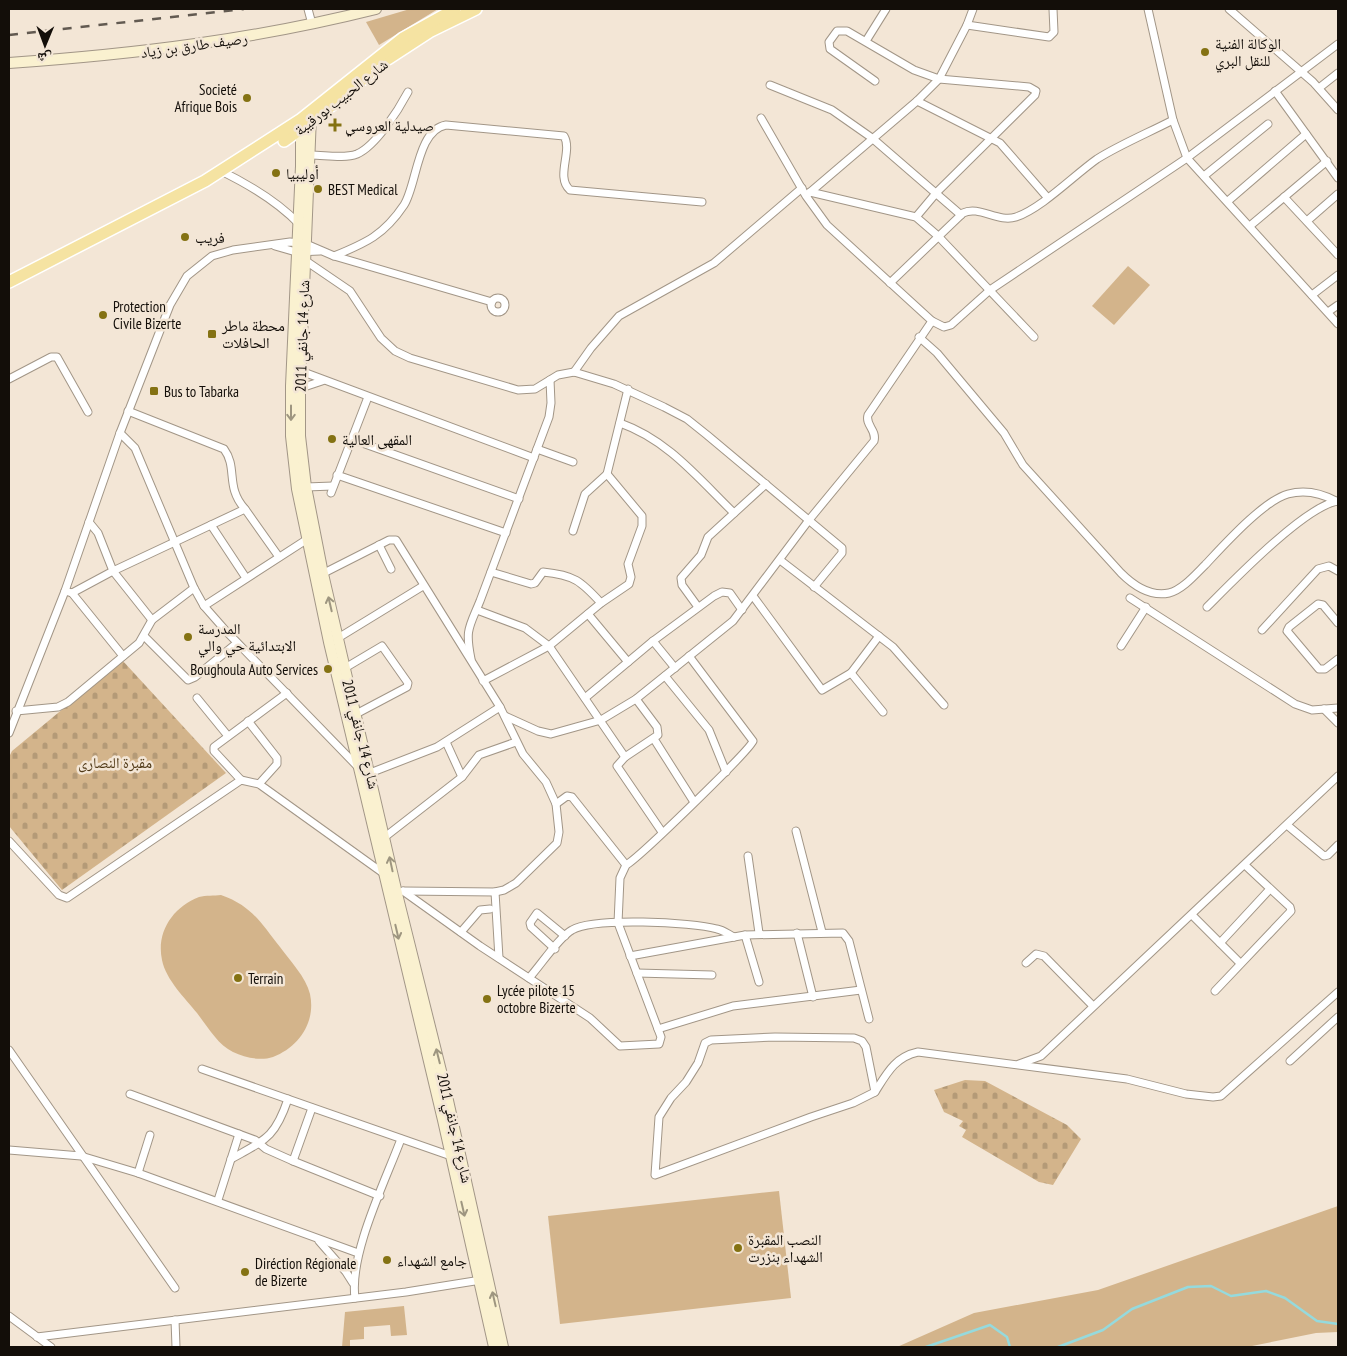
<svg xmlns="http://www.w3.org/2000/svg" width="1347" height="1356" font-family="'PT Sans Narrow','Noto Naskh Arabic',sans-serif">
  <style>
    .green { fill: #d3b48b }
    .cemetery { fill: url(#cemetery-stones) }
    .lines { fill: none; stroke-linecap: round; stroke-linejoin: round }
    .stream { stroke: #95dadd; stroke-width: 2.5 }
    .minor-casing { stroke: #a29687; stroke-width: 9 }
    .secondary-casing { stroke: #a29687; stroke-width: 12 }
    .primary-casing { stroke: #fff; stroke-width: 14 }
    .minor { stroke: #fff; stroke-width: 7 }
    .secondary { stroke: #faf1d0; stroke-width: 10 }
    .primary { stroke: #f5e3a2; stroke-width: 11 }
    .rail { stroke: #625a51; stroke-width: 2.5; stroke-dasharray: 9 9; stroke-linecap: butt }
    .oneway { stroke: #9e9680 }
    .poi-dot { fill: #847213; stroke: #f3e6d6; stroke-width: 2 }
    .labels { text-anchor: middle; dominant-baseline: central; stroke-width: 5; stroke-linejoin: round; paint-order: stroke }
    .poi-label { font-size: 15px; fill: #130e09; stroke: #f3e6d6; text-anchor: start }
    .street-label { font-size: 15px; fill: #130e09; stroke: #f3e6d6 }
    .park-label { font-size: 15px; fill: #4f3815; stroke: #f3e6d6 }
  </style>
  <defs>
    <pattern id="cemetery-stones" width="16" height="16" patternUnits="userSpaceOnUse" patternTransform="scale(1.25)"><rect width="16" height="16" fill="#d3b48b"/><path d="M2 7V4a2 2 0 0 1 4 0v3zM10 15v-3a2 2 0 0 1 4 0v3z" fill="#b49a77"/></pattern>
  </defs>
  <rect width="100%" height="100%" fill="#f3e6d6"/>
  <!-- green -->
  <g class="green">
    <path d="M410,9H438L379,45L366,22Z"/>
    <path d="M1128,266L1150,285L1114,325L1092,306Z"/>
    <path d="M221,895C252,906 260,922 280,947C290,961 306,977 310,994C316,1022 299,1047 273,1057C261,1061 245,1058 233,1052C218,1045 207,1026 197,1013C185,998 166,980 162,960C156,932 173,907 199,897C206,895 214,896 221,895Z"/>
    <path d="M779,1191L791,1298L560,1324L548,1216Z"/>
    <path d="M1338,1206V1332L1316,1333L1247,1347H897L974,1313L1098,1290Z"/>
    <path d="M404,1306L407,1335L391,1336L390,1325L364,1327V1339L350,1340V1347H342L345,1312Z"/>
  </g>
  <!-- cemetery -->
  <g class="cemetery">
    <path d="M122,660L226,773L62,890L9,826V757L12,751Z"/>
    <path d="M965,1080L985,1081L1067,1125L1081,1139L1053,1185L1039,1182L962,1137L966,1130L959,1126L963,1121L944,1112L934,1090Z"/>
  </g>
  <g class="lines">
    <!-- stream -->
    <g class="stream">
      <path d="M926,1347L990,1325L1007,1337L1010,1347"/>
      <path d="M1058,1347L1103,1330L1132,1309L1188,1287L1211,1286L1231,1296L1266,1291L1285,1298L1317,1321L1338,1324"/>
    </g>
    <!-- minor casing -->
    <g class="minor-casing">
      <g id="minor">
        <path d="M308,9L312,24"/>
        <path d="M1148,9L1173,120L1187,158L1338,324"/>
        <path d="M1229,9L1313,82L1338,110"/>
        <path d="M967,25L1049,37L1054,32L1053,9"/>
        <path d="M866,41L886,9"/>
        <path d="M875,81L830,49L829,42L837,31H847L914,70L939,79L1029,87L1036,91L1035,95L937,192L916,217"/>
        <path d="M770,85L832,110L872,138L961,215"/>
        <path d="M1319,88L1338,73"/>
        <path d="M1275,91L1338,178"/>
        <path d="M917,101L1000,143L1047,197"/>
        <path d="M311,155C325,155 344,159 357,154C376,146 399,109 408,92"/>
        <path d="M219,170C248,184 277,201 299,224"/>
        <path d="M1204,176L1268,124"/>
        <path d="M810,192L916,217L938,236L1034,337"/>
        <path d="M808,194L917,101L939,79L967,25L973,9"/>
        <path d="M1284,197L1338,255"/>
        <path d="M1228,201L1306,134"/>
        <path d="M1307,221L1338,194"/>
        <path d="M1251,225L1327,161"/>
        <path d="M275,246L296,252L320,251"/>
        <path d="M334,256C366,243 384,235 404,205C417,185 417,130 446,125L564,136C573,151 555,177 570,190L702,202"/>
        <path d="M306,261L350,291L381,338L395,351L410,358L518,390L535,389L558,375L574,372L614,384L664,407L687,419L707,435L842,548V553L814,587"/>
        <path d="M890,283L963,213C979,205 998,223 1016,217C1042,208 1073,176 1097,159C1121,144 1148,133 1173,120"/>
        <path d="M1312,295L1338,275"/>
        <circle cx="498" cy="305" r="7"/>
        <path d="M1328,312L1338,305"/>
        <path d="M932,321L944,327L951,325L990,290L1187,158L1338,44"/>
        <path d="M919,337L937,353L1004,433L1023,465L1121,573C1134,586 1150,597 1169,593C1182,590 1195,575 1205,565C1223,546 1263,501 1288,494C1306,489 1321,493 1336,501"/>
        <path d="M298,370L534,458"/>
        <path d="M574,372L591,348L619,316L714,263L802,188"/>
        <path d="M9,379L51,357H57L88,412"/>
        <path d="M296,387L307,386L322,381"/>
        <path d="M128,411L224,449C238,468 225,487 245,509"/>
        <path d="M620,423C668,440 698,478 734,513"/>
        <path d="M120,433L135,448L194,588L204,606L226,631L358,767"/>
        <path d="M351,439L519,499"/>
        <path d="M537,449L573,462"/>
        <path d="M337,475L506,533"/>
        <path d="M306,487L333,486"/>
        <path d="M331,493L368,397"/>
        <path d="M89,522L98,533L113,571L152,620"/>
        <path d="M211,525L246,578"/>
        <path d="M573,531L585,494L607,474L628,389"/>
        <path d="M379,545L391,569"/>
        <path d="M780,560L893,647L944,705"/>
        <path d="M491,572L531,584L535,583L543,572C574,575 581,581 601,603"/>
        <path d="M320,575L389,540H396L500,707L523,754L546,782L556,804L559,832L557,843L516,883L504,890L495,892L404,891"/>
        <path d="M65,591L72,593L113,571L245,509L279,557"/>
        <path d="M72,593L123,656"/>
        <path d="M753,596L822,690L851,673L879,636"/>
        <path d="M1130,598L1295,704L1312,710L1338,708"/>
        <path d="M204,606L306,540"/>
        <path d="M698,607L682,585L681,578L701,555L708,537L766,484"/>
        <path d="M1207,607C1233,581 1305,506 1338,501"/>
        <path d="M477,610L525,628L549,646L625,757"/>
        <path d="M588,614L628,662"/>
        <path d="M1338,623L1323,605L1318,604L1289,627L1287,631L1319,669H1325L1338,659"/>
        <path d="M1262,630L1318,569L1329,566L1338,571"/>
        <path d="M144,636L188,680L195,677L237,643"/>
        <path d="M338,638L423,586"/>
        <path d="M653,641L675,668"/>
        <path d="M1121,646L1146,607"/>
        <path d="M471,659C465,629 469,628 480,601L549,417L551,403L550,380"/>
        <path d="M345,668L382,646L408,683L407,687L356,714"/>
        <path d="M851,673L883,712"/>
        <path d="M665,676L709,730L726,772"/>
        <path d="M483,681L549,646L601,603L629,584L631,577L628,564L642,526V516L607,474"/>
        <path d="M197,698L228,736"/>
        <path d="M585,698L653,641L714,596L722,592L730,593L742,610"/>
        <path d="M636,699L657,727L658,735L625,757L617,766L662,832"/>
        <path d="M1324,709L1338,723"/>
        <path d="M16,711L58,707L68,702L139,643L152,620L194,588"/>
        <path d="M505,716L538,731L551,734L601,720L636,699L733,621L809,520L874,441C877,430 865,425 868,415L932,321L827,225L806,196L761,118"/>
        <path d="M248,721L277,758V764L259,784"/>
        <path d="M9,733L65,591L120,433L170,305L187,276L212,256L233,250L290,242L306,244L334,256L492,302"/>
        <path d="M654,739L694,802"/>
        <path d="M446,742L462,777"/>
        <path d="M370,773L437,747L500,707"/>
        <path d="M241,780L214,751V747L287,693"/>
        <path d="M556,804L567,796L572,797L626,865"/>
        <path d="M1287,825L1324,856L1328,855L1338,845"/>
        <path d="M796,831L822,932"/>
        <path d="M381,840L462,777L479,755L516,742"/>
        <path d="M9,841L59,895L67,898L241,780L259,784L383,873"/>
        <path d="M748,856L759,933"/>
        <path d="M403,891L480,946L590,1018L620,1046L659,1044L661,1037L618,923L620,878L626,865C639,858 750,750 753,741L689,656"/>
        <path d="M495,892L499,958"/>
        <path d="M1192,915L1240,963"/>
        <path d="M461,932L480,910L490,909"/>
        <path d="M797,933L813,997"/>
        <path d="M745,935L759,982"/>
        <path d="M1220,943L1270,889"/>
        <path d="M555,949L531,927L530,923L537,913L565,936"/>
        <path d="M630,956L745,935L843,933L849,941L869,1019"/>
        <path d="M1026,963L1036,954L1044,956L1093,1006"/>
        <path d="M637,973L712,975"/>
        <path d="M529,978C541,965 558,938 572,930C593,917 692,922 717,929C723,930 728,934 734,937"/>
        <path d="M1215,991L1291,911L1290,907L1246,866"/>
        <path d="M658,1029L733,1006L861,990"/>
        <path d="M775,1037L854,1038L862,1041L866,1047L875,1092L853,1103L811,1117L655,1175L659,1117L671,1098L686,1082L698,1063L705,1043L711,1040Z"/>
        <path d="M9,1050L175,1288"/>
        <path d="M1290,1061L1338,1017"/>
        <path d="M1019,1064L1041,1056L1338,776"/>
        <path d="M202,1069L451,1156"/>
        <path d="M875,1092C887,1073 895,1057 918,1052L1127,1079L1186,1094L1213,1097L1221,1096L1338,992"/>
        <path d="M130,1094L255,1140L266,1149L293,1161L380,1196"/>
        <path d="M9,1150L81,1156L138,1173L358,1253"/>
        <path d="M231,1159C265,1140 275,1138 288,1099"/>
        <path d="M293,1161L312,1108"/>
        <path d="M138,1173L150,1135"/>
        <path d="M218,1200L239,1134"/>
        <path d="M319,1241L346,1272L353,1283"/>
        <path d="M355,1298C349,1254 385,1182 401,1139"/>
        <path d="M9,1316L51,1347"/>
        <path d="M175,1320L176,1347"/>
        <path d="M37,1337L406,1292L481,1280"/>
      </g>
    </g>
    <!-- secondary casing -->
    <g class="secondary-casing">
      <g id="secondary">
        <path d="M9,63C136,54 252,40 376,9"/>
        <path d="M311,116L300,387V436L306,487L323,574L398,898L445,1087L503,1347"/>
        <path d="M301,123V166L291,386V436L297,489L329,642L443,1120L494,1347"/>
      </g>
    </g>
    <!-- primary casing -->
    <g class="primary-casing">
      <g id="primary">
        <path d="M388,59L431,31L476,9"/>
        <path d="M284,141L320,115L368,75"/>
        <path d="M9,282L205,181L300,120L403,38L455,9"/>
      </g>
    </g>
    <!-- minor -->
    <use href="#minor" class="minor"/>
    <!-- secondary -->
    <use href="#secondary" class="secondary"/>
    <!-- primary -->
    <use href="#primary" class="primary"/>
    <!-- rail -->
    <path class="rail" d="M9,35L244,9"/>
  </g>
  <!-- one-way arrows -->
  <defs><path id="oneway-shaft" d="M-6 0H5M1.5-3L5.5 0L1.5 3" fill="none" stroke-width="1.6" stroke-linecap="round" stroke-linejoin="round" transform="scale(1.25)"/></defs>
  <g class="oneway">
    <use href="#oneway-shaft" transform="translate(291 413) rotate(90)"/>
    <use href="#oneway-shaft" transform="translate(330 604) rotate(-103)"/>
    <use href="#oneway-shaft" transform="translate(391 864) rotate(-102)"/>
    <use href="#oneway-shaft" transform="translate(397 932) rotate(77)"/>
    <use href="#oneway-shaft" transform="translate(438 1056) rotate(-104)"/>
    <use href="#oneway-shaft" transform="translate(463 1209) rotate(77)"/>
    <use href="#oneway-shaft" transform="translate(494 1299) rotate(-103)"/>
  </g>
  <!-- markers -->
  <g class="poi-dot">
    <circle cx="1205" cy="52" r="5"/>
    <circle cx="247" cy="98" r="5"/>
    <path d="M332.5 117.5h5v5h5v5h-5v5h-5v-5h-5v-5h5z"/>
    <circle cx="276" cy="173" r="5"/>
    <circle cx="318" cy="189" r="5"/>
    <circle cx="185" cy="237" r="5"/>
    <circle cx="103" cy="315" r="5"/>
    <rect x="207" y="329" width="10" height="10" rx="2.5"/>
    <rect x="149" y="386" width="10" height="10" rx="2.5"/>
    <circle cx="332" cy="439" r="5"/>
    <circle cx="188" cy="637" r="5"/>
    <circle cx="328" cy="669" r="5"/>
    <circle cx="238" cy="978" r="5"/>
    <circle cx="487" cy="999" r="5"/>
    <circle cx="738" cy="1248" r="5"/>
    <circle cx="387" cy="1260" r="5"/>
    <circle cx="245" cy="1272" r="5"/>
  </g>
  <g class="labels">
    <!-- poi labels -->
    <g class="poi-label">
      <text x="1215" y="43">الوكالة الفنية<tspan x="1215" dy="17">للنقل البري</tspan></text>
      <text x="237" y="89" text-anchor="end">Societé<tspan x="237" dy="17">Afrique Bois</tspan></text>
      <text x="345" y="125">صيدلية العروسي</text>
      <text x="286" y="173">أوليبيا</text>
      <text x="328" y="189">BEST Medical</text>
      <text x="195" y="237">فريب</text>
      <text x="113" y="306">Protection<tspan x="113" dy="17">Civile Bizerte</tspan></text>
      <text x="222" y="325">محطة ماطر<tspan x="222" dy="17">الحافلات</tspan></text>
      <text x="164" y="391">Bus to Tabarka</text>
      <text x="342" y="439">المقهى العالية</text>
      <text x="198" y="628">المدرسة<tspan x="198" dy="17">الابتدائية حي والي</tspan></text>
      <text x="318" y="669" text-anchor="end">Boughoula Auto Services</text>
      <text x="248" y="978">Terrain</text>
      <text x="497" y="990">Lycée pilote 15<tspan x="497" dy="17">octobre Bizerte</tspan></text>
      <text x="748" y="1239">النصب المقبرة<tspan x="748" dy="17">الشهداء بنزرت</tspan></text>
      <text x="397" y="1260">جامع الشهداء</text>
      <text x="255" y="1263">Diréction Régionale<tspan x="255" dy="17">de Bizerte</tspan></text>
    </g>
    <!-- street labels -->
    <g class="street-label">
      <text transform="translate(194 45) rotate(-8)">رصيف طارق بن زياد</text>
      <text transform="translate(341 97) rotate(-38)">شارع الحبيب بورقيبة</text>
      <text transform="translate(302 336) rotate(-88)">شارع 14 جانفي 2011</text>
      <text transform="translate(361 734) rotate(76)">شارع 14 جانفي 2011</text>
      <text transform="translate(455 1128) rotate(77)">شارع 14 جانفي 2011</text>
    </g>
    <!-- park labels -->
    <g class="park-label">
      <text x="115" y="762">مقبرة النصارى</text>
    </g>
  </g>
  <!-- border -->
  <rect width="1347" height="1356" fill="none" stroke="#130e09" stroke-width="20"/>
  <!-- north arrow -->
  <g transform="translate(45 45) rotate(181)" stroke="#f3e6d6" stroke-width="4" paint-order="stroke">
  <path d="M0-4L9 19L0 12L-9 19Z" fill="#130e09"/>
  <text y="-8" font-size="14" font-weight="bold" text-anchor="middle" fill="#130e09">ش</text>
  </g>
</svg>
